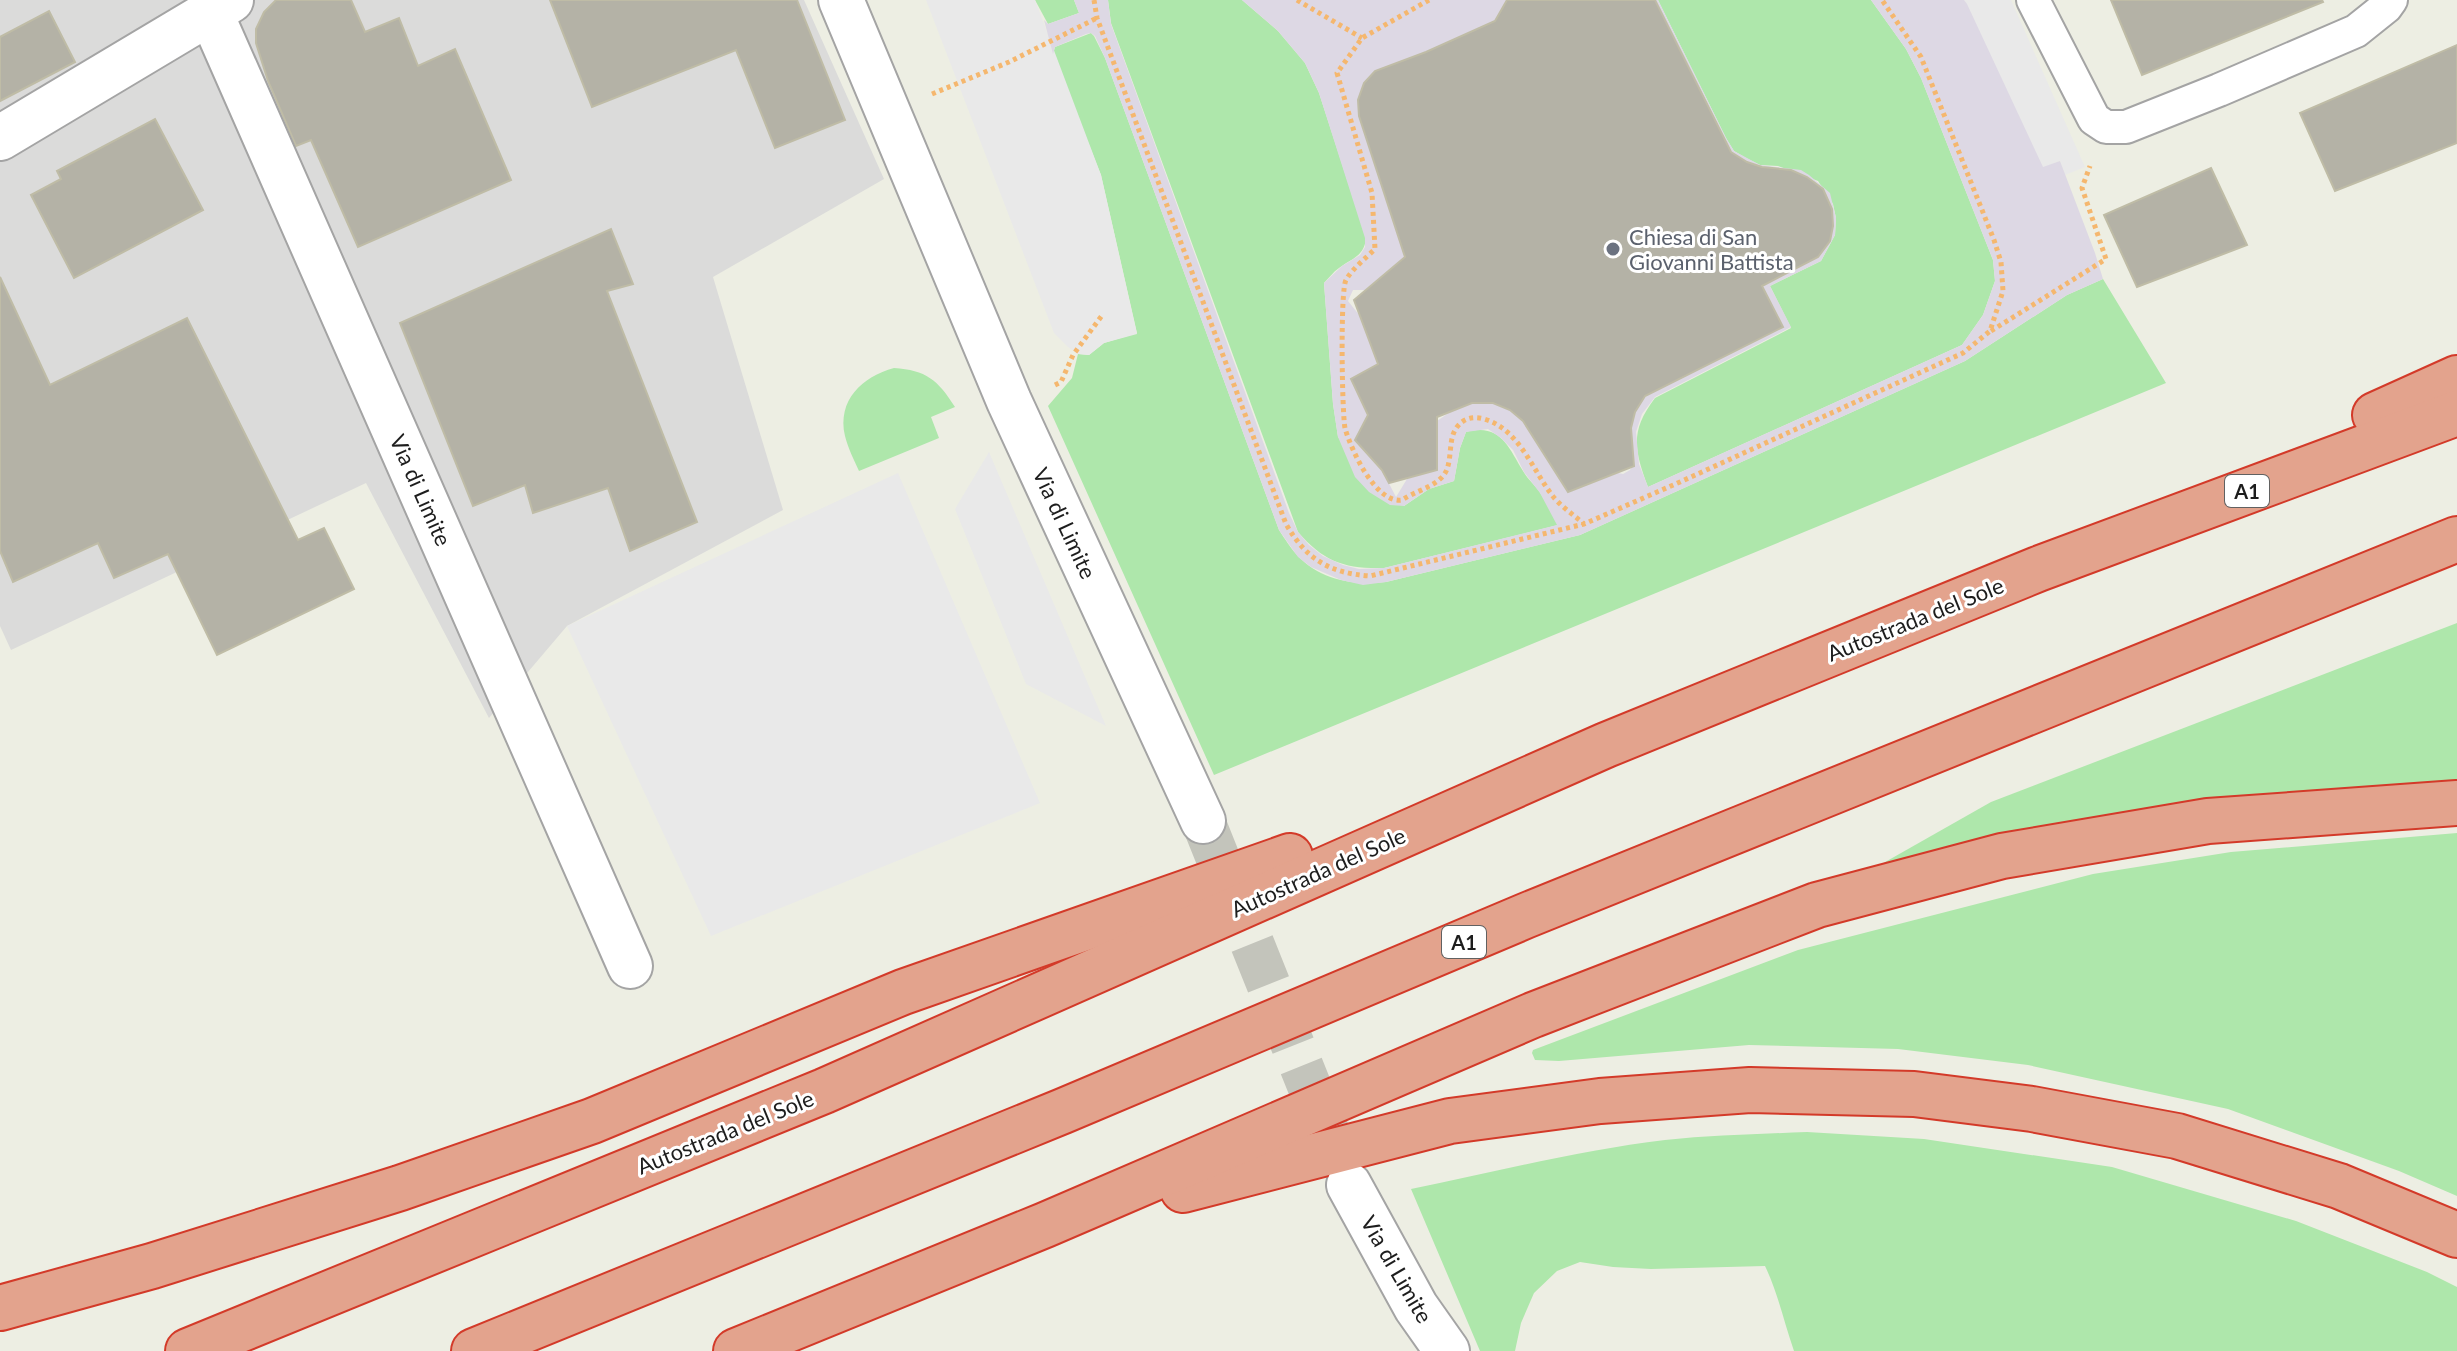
<svg xmlns="http://www.w3.org/2000/svg" width="2457" height="1351" font-family="Lato,sans-serif">
  <style>
    .residential { fill: #dbdbda }
    .grass { fill: #aee7ab }
    .parking { fill: #e9e9e9 }
    .plaza { fill: #ddd8e4 }
    .building { fill: #b4b2a6; stroke: #bfbca6; stroke-width: 2 }
    .lines { fill: none; stroke-linecap: round; stroke-linejoin: round }
    .street-tunnel { stroke: #c3c4bb; stroke-width: 44; stroke-dasharray: 44 22; stroke-linecap: butt }
    .lane-casing { stroke: #a4a4a4; stroke-width: 36 }
    .street-casing { stroke: #a4a4a4; stroke-width: 48 }
    .highway-casing { stroke: #d33a29; stroke-width: 48 }
    .path { stroke: #f5b76e; stroke-width: 5; stroke-dasharray: 4 4; stroke-linecap: butt }
    .lane { stroke: #fff; stroke-width: 32 }
    .street { stroke: #fff; stroke-width: 44 }
    .highway { stroke: #e3a38d; stroke-width: 44 }
    .worship-dot { fill: #6b7280; stroke: #fff; stroke-width: 3 }
    .labels { text-anchor: middle; dominant-baseline: central; stroke-width: 6; stroke-linejoin: round; paint-order: stroke }
    .shield { fill: #fff; stroke: #616161; stroke-width: 2 }
    .shield-label { font-size: 20px; font-weight: bold; fill: #1d1d1d }
    .worship-label { font-size: 22px; fill: #5b616d; stroke: #fff; text-anchor: start }
    .street-label { font-size: 22px; fill: #1d1d1d; stroke: #fff }
  </style>
  <rect width="100%" height="100%" fill="#edeee3"/>
  <!-- residential -->
  <path class="residential" d="M0,0H804L884,179L713,277L783,510L567,626L489,718L366,483L11,650L0,626Z"/>
  <!-- grass -->
  <g class="grass">
    <path d="M1035,0H1074L1079,13L1048,24Z"/>
    <path d="M1108,0H1242L1278,31L1305,63L1319,93L1366,238C1364,257 1352,258 1339,268C1333,272 1329,278 1324,283L1333,404L1338,437L1404,506L1429,489L1454,481L1460,448L1466,432C1500,423 1508,446 1523,471C1527,478 1534,484 1539,491C1546,501 1552,514 1558,525L1384,568C1345,569 1324,562 1298,532L1111,23Z"/>
    <path d="M1658,0H1871L1906,49L1921,78L1993,260L1995,281L1983,315L1962,345L1648,487C1634,449 1630,431 1655,398L1791,328L1770,286L1821,261L1835,235L1836,218L1833,204L1818,181L1778,166L1760,165L1746,158L1734,151L1726,138Z"/>
    <path d="M1091,33L1094,36L1105,58L1279,530C1285,539 1291,549 1298,556C1320,580 1356,586 1386,582L1580,535L1965,361L2067,295L2103,279L2166,383L1214,775L1048,406L1072,378L1078,354L1089,355L1104,343L1137,333L1101,175L1053,54L1055,47Z"/>
    <path d="M894,368C926,370 938,380 955,407L931,417L939,438L859,471C854,460 848,448 845,436C837,400 862,377 894,368Z"/>
    <path d="M2457,623V794L1864,874L1991,802Z"/>
    <path d="M2457,833V1196L2399,1171L2228,1109L2028,1065L1898,1049L1749,1045L1559,1061L1535,1060L1532,1053L1533,1050L1798,950L2093,874L2231,852Z"/>
    <path d="M1807,1132L1924,1139L2112,1167L2296,1221L2427,1272L2457,1287V1351H1794C1784,1322 1778,1293 1765,1266L1651,1269L1613,1267L1580,1262L1557,1271L1534,1293L1521,1323L1515,1351H1480L1411,1189C1495,1172 1580,1150 1665,1140C1713,1135 1760,1134 1807,1132Z"/>
  </g>
  <!-- parking -->
  <g class="parking">
    <path d="M926,0H1035L1101,175L1137,334L1104,343L1089,355L1078,354L1068,347L1054,333Z"/>
    <path d="M1964,0H2011L2085,167L2065,175L2060,161L2043,168Z"/>
    <path d="M989,452L1106,726L1026,684L955,509Z"/>
    <path d="M898,473L1040,803L711,936L567,626Z"/>
  </g>
  <!-- plaza -->
  <path class="plaza" d="M1074,0H1108L1111,24L1289,513L1298,532L1309,545L1323,556L1343,565L1359,569L1384,568L1557,525L1540,493L1524,472L1513,450L1501,438L1488,429L1466,432L1460,448L1454,481L1429,489L1404,506L1390,505L1369,492L1355,477L1338,437L1333,404L1324,283L1342,266L1360,255L1365,247V238L1319,93L1305,63L1278,31L1242,0H1507L1495,21L1426,52L1375,71L1364,83L1358,100L1359,116L1405,257L1365,290H1353L1348,301L1360,316L1394,403L1360,374L1351,379L1368,415L1355,440L1382,470L1396,497L1407,479L1436,470L1437,421L1450,412L1472,403H1493L1510,410L1523,421L1568,492L1618,473L1623,474L1630,470L1634,463L1631,428L1635,412L1642,400L1649,394L1783,327L1762,286L1830,241L1833,226L1832,209L1823,189L1807,177L1791,170L1762,167L1747,162L1731,152L1655,0H1658L1726,138L1734,151L1760,165L1801,170L1809,175L1830,193L1836,218L1835,235L1821,261L1770,286L1791,327L1655,397L1642,414L1636,432L1639,464L1648,487L1962,345L1983,315L1995,281L1993,260L1921,78L1906,49L1871,0H1964L1967,4L2043,167L2060,161L2095,253L2103,279L2067,295L1965,361L1580,535L1386,582L1363,585L1341,580L1311,567L1298,557L1279,530L1105,58L1095,36L1091,33L1086,34L1055,47L1053,54L1044,20L1048,24L1079,13Z"/>
  <!-- building -->
  <g class="building">
    <path d="M276,0H351L365,32L399,18L418,66L455,49L511,180L358,247L311,140L296,146L268,81L256,43V29L264,12Z"/>
    <path d="M550,0H797L845,120L775,148L736,50L592,107Z"/>
    <path d="M1507,0H1655L1731,152L1747,162L1762,167L1791,170L1807,177L1823,189L1832,209L1833,226L1830,241L1818,257L1762,286L1783,327L1645,396L1635,412L1631,428L1634,466L1568,492L1523,421L1510,410L1493,403H1472L1437,417V470L1389,483L1382,470L1355,440L1368,415L1351,379L1378,364L1354,300L1405,257L1359,116L1358,100L1364,83L1375,71L1426,52L1495,21Z"/>
    <path d="M2111,0H2322L2323,2L2142,75Z"/>
    <path d="M49,11L75,62L0,101V37Z"/>
    <path d="M2457,45V143L2335,191L2300,113Z"/>
    <path d="M155,119L203,210L74,278L31,195L61,179L57,171Z"/>
    <path d="M2211,168L2247,245L2137,287L2104,215Z"/>
    <path d="M611,229L633,284L607,291L697,522L630,551L608,488L533,513L525,485L473,506L400,323Z"/>
    <path d="M0,277L50,385L187,318L298,540L324,528L354,589L217,655L168,554L114,578L98,543L13,582L0,551Z"/>
  </g>
  <g class="lines">
    <!-- street-tunnel -->
    <path class="street-tunnel" d="M1203,821L1349,1185"/>
    <!-- lane casing -->
    <g class="lane-casing">
      <path id="lane" d="M2033,0L2094,119L2106,127H2126L2219,90L2356,31L2386,7L2391,0"/>
    </g>
    <!-- street casing -->
    <g class="street-casing">
      <g id="street">
        <path d="M841,0L1009,401L1203,821"/>
        <path d="M211,14L630,966"/>
        <path d="M0,138L231,0"/>
        <path d="M1349,1185L1416,1307L1447,1351"/>
      </g>
    </g>
    <!-- highway casing -->
    <g class="highway-casing">
      <g id="highway">
        <path d="M2375,415L2457,378"/>
        <path d="M1183,1190L1450,1121L1600,1101L1750,1090L1914,1094L2032,1109L2177,1136L2339,1186L2457,1235"/>
        <path d="M0,1308L152,1266L400,1188L592,1121L903,992L1290,856"/>
        <path d="M188,1351L824,1091L1606,745L2038,569L2457,413"/>
        <path d="M474,1351L1063,1111L1525,916L2457,539"/>
        <path d="M736,1351L1045,1225L1533,1015L1817,905L2002,856L2208,821L2457,803"/>
      </g>
    </g>
    <!-- path -->
    <g class="path">
      <path d="M1094,0L1097,18L1286,524C1306,559 1329,573 1370,576L1584,524L1680,482L1963,353L1990,331L2003,291L2001,262L1994,240L1921,57L1882,0"/>
      <path d="M1297,0L1362,38"/>
      <path d="M1429,0L1362,38L1337,73L1372,193L1375,249C1366,258 1352,269 1346,280C1340,290 1342,414 1345,428C1351,450 1376,504 1402,500C1414,492 1430,488 1440,479C1455,467 1446,441 1457,427C1464,418 1473,416 1484,419C1519,429 1532,469 1552,495C1560,506 1574,515 1584,524"/>
      <path d="M932,94L1009,62L1097,18"/>
      <path d="M1991,331L2106,259L2082,188L2090,166"/>
      <path d="M1055,385L1061,382L1073,355L1103,314"/>
    </g>
    <!-- lane -->
    <use href="#lane" class="lane"/>
    <!-- street -->
    <use href="#street" class="street"/>
    <!-- highway -->
    <use href="#highway" class="highway"/>
  </g>
  <!-- markers -->
  <circle class="worship-dot" cx="1613" cy="249" r="8"/>
  <g class="labels">
    <!-- shield labels -->
    <g class="shield">
      <rect x="2225" y="475" width="44" height="32" rx="6"/>
      <rect x="1442" y="926" width="44" height="32" rx="6"/>
    </g>
    <g class="shield-label">
      <text x="2247" y="491">A1</text>
      <text x="1464" y="942">A1</text>
    </g>
    <!-- worship labels -->
    <g class="worship-label">
      <text x="1629" y="236">Chiesa di San<tspan x="1629" dy="25">Giovanni Battista</tspan></text>
    </g>
    <!-- street labels -->
    <g class="street-label">
      <text transform="translate(421 490) rotate(66)">Via di Limite</text>
      <text transform="translate(1065 523) rotate(65)">Via di Limite</text>
      <text transform="translate(1915 619) rotate(-22)">Autostrada del Sole</text>
      <text transform="translate(1318 872) rotate(-24)">Autostrada del Sole</text>
      <text transform="translate(725 1132) rotate(-22)">Autostrada del Sole</text>
      <text transform="translate(1397 1269) rotate(60)">Via di Limite</text>
    </g>
  </g>
</svg>
